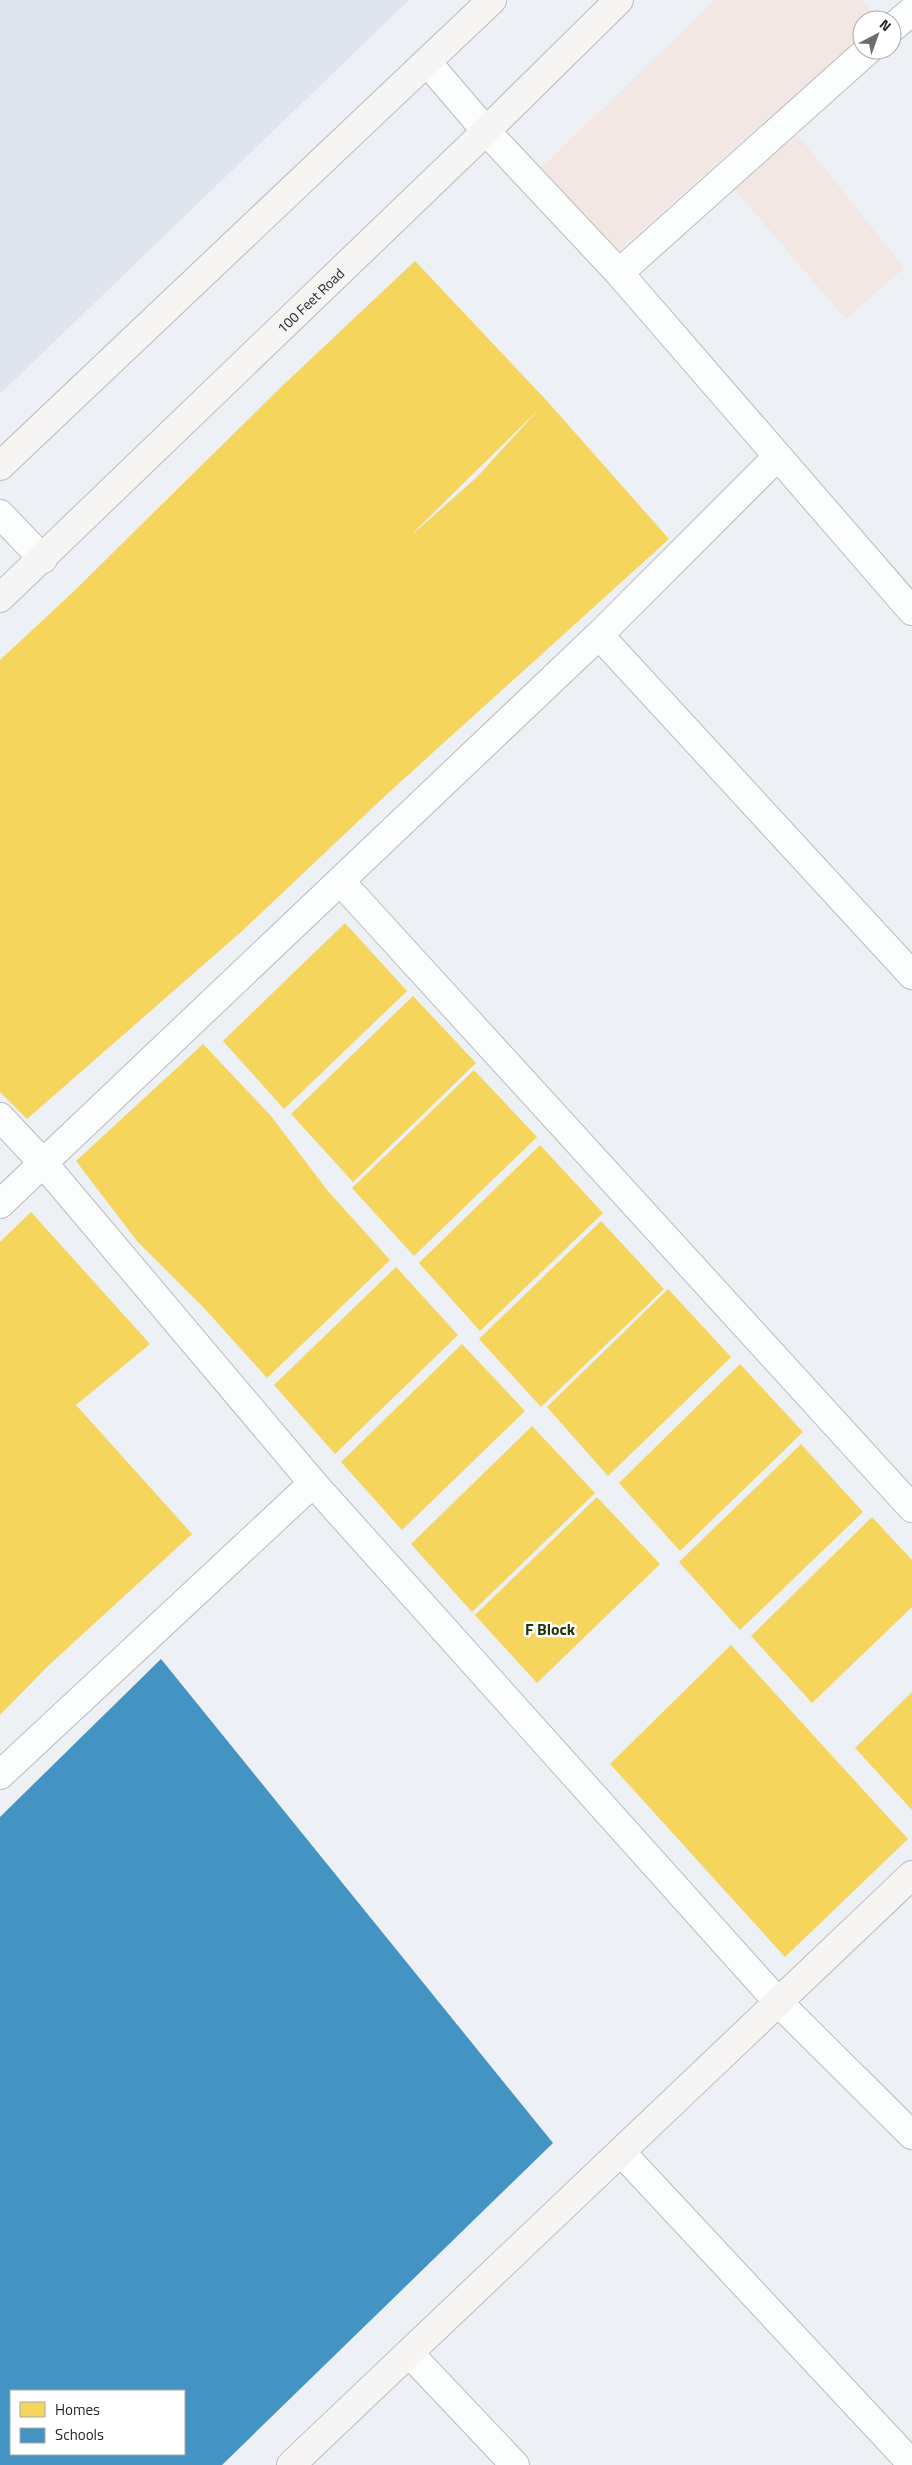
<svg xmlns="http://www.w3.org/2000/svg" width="912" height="2465" font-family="'Titillium Web',sans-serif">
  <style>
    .commercial { fill: #f3e7e4 }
    .built { fill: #dfe5ef }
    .homes { fill: #f6d55c; fill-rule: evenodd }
    .schools { fill: #4393c3; fill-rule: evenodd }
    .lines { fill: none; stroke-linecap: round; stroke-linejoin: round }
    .street-casing { stroke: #b9bbbe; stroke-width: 30 }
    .secondary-casing { stroke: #b9bbbe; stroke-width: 30 }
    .street { stroke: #fcfdfd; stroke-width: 28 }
    .secondary { stroke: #f7f5f3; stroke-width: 28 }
    .labels { text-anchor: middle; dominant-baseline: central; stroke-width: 5; stroke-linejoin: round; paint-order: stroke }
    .street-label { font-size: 14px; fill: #25272a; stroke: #fff }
    .quarter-label { font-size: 16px; font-weight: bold; fill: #223600; stroke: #fff }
  </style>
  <rect width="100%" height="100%" fill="#edf0f4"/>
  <!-- commercial -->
  <g class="commercial">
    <path d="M715,0H861L879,20H862V36L619,250L539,170Z"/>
    <path d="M797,134L904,268L846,319L734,189Z"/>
  </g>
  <!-- built -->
  <path class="built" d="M0,0H409L0,394Z"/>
  <!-- homes -->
  <g class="homes">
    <path d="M415,261L547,401L669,539L386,795L241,932L27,1119L0,1092V660L71,594L280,388ZM540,408L477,477L414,533V532Z"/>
    <path d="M345,923L407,991L284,1109L223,1041Z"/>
    <path d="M413,996L476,1063L353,1182L291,1114Z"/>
    <path d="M203,1044L271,1116L327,1190L390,1260L267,1378L204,1308L137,1241L76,1161Z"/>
    <path d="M474,1070L537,1137L414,1256L352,1188Z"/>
    <path d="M540,1145L603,1213L480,1331L419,1263Z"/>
    <path d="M31,1212L150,1344L76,1405L192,1534L49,1665L0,1715V1242Z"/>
    <path d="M601,1221L664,1289L541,1407L479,1339Z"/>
    <path d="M396,1267L458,1335L335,1454L274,1385Z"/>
    <path d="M668,1289L731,1357L608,1476L547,1407Z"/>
    <path d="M462,1344L525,1411L402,1530L341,1462Z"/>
    <path d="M740,1364L803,1432L680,1551L619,1483Z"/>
    <path d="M532,1426L595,1493L472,1612L411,1544Z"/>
    <path d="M801,1444L863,1512L740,1630L679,1562Z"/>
    <path d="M597,1497L660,1564L537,1683L475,1615Z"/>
    <path d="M872,1517L912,1560V1607L812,1703L751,1636Z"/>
    <path d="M731,1645L908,1839L785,1957L610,1764Z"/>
    <path d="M912,1692V1810L855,1748Z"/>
  </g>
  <!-- schools -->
  <path class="schools" d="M161,1659L553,2143L222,2465H0V1817ZM11,2391H184V2454H11Z"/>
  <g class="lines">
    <!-- street casing -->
    <g class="street-casing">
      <g id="street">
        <path d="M892,28L912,11"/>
        <path d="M427,62L486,131L619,273L912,611"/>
        <path d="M619,273L868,50"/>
        <path d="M0,514L43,559"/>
        <path d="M599,635L912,975"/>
        <path d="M341,882L912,1508"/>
        <path d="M0,1117L44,1164L313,1483L778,2002L912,2135"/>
        <path d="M0,1204L599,635L777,457"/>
        <path d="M0,1775L313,1483"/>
        <path d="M621,2152L912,2464"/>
        <path d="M409,2353L515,2465"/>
      </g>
    </g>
    <!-- secondary casing -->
    <g class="secondary-casing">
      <g id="secondary">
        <path d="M0,466L492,0"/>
        <path id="s1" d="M0,598L486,131L619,0"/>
        <path d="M291,2465L912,1875"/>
      </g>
    </g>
    <!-- street -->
    <use href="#street" class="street"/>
    <!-- secondary -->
    <use href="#secondary" class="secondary"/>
  </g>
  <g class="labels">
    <!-- street labels -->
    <g class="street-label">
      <text stroke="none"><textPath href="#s1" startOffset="430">100 Feet Road</textPath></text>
    </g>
    <!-- quarter labels -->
    <g class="quarter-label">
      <text x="550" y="1629">F Block</text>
    </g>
  </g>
  <!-- legend -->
  <rect x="10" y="2390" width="175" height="65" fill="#ffffff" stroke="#a8a9aa"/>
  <rect x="20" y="2402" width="25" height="15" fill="#f6d55c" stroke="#a8a9aa"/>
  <text x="55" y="2415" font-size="15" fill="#25272a">Homes</text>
  <rect x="20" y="2428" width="25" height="15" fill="#4393c3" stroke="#a8a9aa"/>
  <text x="55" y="2440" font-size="15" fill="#25272a">Schools</text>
  <!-- north arrow -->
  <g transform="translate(877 35) rotate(41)"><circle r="24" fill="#ffffff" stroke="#a8a9aa"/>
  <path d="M0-4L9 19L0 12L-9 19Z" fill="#6b6d71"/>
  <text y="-8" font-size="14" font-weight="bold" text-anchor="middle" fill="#25272a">N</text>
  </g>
</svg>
